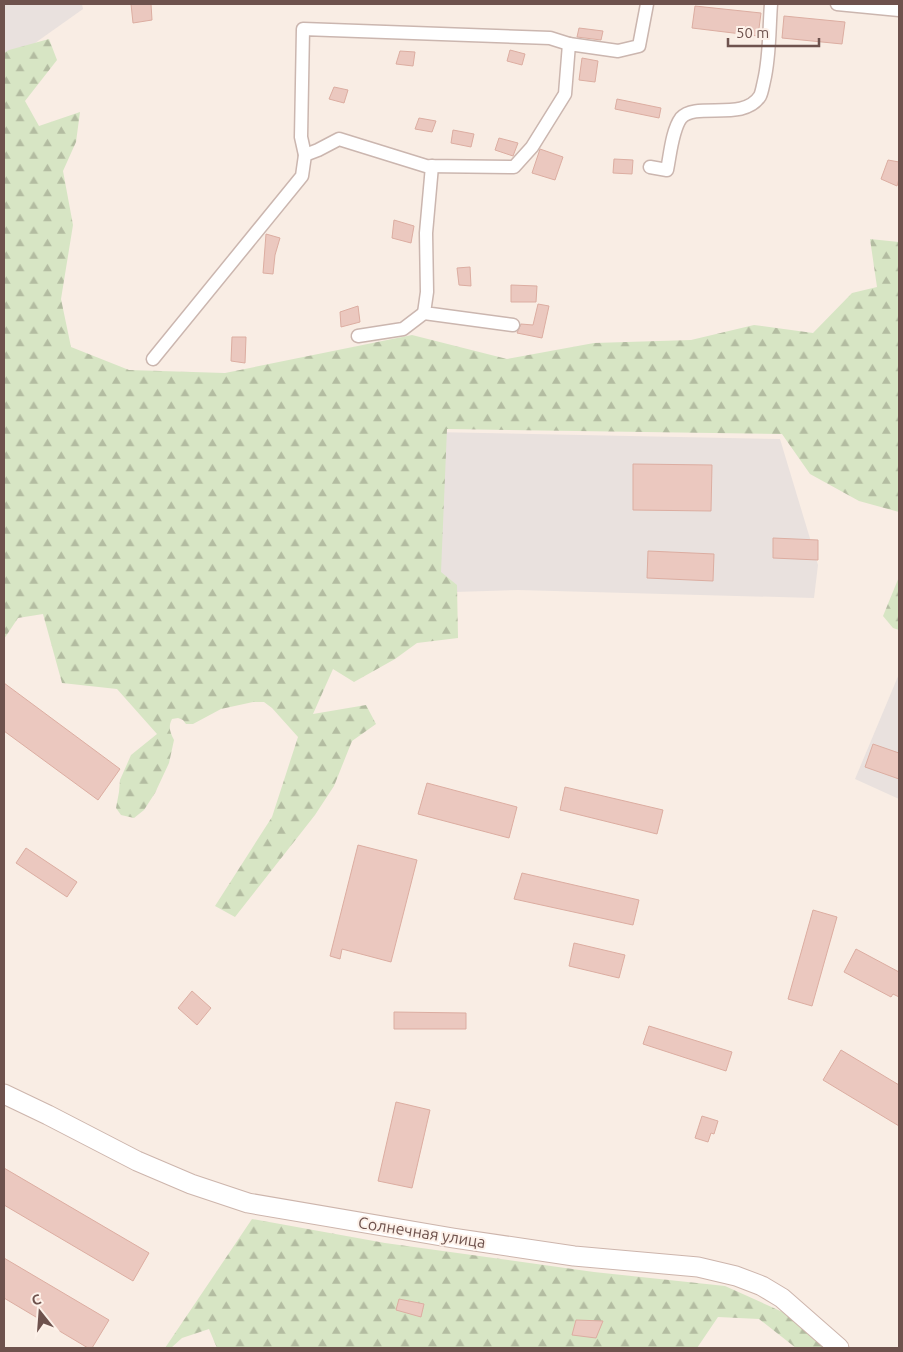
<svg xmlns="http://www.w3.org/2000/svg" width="903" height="1352" font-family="Ubuntu,sans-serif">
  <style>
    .industrial { fill: #e9e1de }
    .forest { fill: url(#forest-firs) }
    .building { fill: #ebc8bf; stroke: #dcada1 }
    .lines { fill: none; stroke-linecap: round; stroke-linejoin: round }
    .street-casing { stroke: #cbb6af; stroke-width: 15 }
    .secondary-casing { stroke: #cdb5ac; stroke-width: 21 }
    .street { stroke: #fff; stroke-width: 12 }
    .secondary { stroke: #fff; stroke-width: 19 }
    .labels { text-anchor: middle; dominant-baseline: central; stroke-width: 4; stroke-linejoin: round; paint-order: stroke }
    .street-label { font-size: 16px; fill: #6e524d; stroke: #fdf1e9 }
  </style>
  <defs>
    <pattern id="forest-firs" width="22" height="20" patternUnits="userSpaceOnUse" patternTransform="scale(1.25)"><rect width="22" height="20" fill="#d7e5c4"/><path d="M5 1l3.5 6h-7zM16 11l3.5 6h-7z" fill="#b3bca1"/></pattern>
  </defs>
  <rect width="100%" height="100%" fill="#f9ede4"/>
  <!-- industrial -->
  <g class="industrial">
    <path d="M4,4H82L83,9L4,65Z"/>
    <path d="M431,432L780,439L818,565L814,598L518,590L424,593Z"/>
    <path d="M899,674V799L855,779Z"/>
  </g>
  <!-- forest -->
  <g class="forest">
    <path d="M49,39L57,60L25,101L39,126L80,112L76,142L63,171L73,225L61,299L71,347L129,370L225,373L412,335L507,359L594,343L691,340L754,325L813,333L852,293L877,287L870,239L899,242V512L859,501L810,474L782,434L447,429L441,572L457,585L458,638L417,643L395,659L354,682L333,669L313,714L366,705L376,724L352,741L334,786L315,815L235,917L215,906L272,817L298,737L272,708L264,702H253L221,709L193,724H186L183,720L178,718L172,719C168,727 170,732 174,740L169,763L155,793L144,810L134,818L121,815L116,808L119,792L120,780L131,755L157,734L117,689L62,683L43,614L18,618L4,639V53L9,50Z"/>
    <path d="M899,577V630L893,628L883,616Z"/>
    <path d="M252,1219L385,1243L594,1272L725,1286L796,1318L830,1348H796L759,1319L718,1317L697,1348H217L209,1329L182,1338L171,1348H165Z"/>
  </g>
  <!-- building -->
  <g class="building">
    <path d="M131,4H151L152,20L133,23Z"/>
    <path d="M695,6L761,13L758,36L692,28Z"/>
    <path d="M784,16L845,22L842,44L782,38Z"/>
    <path d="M579,28L603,31L601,40L577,37Z"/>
    <path d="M510,50L525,54L522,65L507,61Z"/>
    <path d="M400,51L415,52L413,66L396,64Z"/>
    <path d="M582,58L598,61L595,82L579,80Z"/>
    <path d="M334,87L348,90L344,103L329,99Z"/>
    <path d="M617,99L661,108L659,118L615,109Z"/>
    <path d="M419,118L436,121L432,132L415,129Z"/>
    <path d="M453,130L474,134L471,147L451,143Z"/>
    <path d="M499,138L518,143L513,156L495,150Z"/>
    <path d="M540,149L563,157L555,180L532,173Z"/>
    <path d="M614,159L633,160L632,174L613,173Z"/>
    <path d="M888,160L899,162V179L897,186L881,179Z"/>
    <path d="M394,220L414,226L411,243L392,238Z"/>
    <path d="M266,234L280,238L275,255L273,274L263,273Z"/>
    <path d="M470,267L471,286L459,285L457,268Z"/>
    <path d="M511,285L537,286L536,302H511Z"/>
    <path d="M538,304L549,306L542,338L517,333L521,324L533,325Z"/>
    <path d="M358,306L360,322L341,327L340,312Z"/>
    <path d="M232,337H246L245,363L231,361Z"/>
    <path d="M633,464L712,465L711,511L633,510Z"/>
    <path d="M773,538L818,540V560L773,558Z"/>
    <path d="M648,551L714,554L713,581L647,578Z"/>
    <path d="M4,683L120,769L98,800L4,731Z"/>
    <path d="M873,744L899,753V779L865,767Z"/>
    <path d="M427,783L517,807L509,838L418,814Z"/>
    <path d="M565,787L663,810L657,834L560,810Z"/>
    <path d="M358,845L417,860L391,962L342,949L340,959L330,956Z"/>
    <path d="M26,848L77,882L67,897L16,863Z"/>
    <path d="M522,873L639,900L633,925L514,899Z"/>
    <path d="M813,910L837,917L812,1006L788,999Z"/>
    <path d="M574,943L625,955L619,978L569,966Z"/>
    <path d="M856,949L899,972V997L893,994L891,997L844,972Z"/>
    <path d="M192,991L211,1008L197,1025L178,1008Z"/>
    <path d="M394,1012L466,1013V1029H394Z"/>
    <path d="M649,1026L732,1052L726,1071L643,1044Z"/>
    <path d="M841,1050L899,1085V1126L823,1080Z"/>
    <path d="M396,1102L430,1110L412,1188L378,1181Z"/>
    <path d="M702,1116L718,1121L714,1134L711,1133L708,1142L695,1138Z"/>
    <path d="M4,1168L149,1253L133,1281L4,1205Z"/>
    <path d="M4,1258L109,1320L92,1348H88L4,1298Z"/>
    <path d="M399,1299L424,1304L421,1317L396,1310Z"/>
    <path d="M576,1320L603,1321L596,1338L572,1335Z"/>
  </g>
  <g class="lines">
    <!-- street casing -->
    <g class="street-casing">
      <g id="street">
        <path d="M837,4L899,10"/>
        <path d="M305,155L301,137L303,29L550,38L569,44"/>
        <path d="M432,166L426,233L427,292L424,313L513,325"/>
        <path d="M650,167L667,170C670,156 672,130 681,118C696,101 744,122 760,96C762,92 763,85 764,81C770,56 769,29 771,4"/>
        <path d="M358,336L403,329L424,313"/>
        <path d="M153,359L302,176L305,155L318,150L339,139L426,166L514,167L532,147L565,94L569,44L618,51L639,46L647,4"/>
      </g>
    </g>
    <!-- secondary casing -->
    <g class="secondary-casing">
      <path id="secondary" d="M4,1094L48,1115L137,1161L191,1184L248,1203L453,1238L574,1256L698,1267L736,1276L762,1286L782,1298L839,1348"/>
    </g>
    <!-- street -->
    <use href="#street" class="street"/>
    <!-- secondary -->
    <use href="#secondary" class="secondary"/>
  </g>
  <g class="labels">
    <!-- street labels -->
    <g class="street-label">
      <text transform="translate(422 1232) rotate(9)">Солнечная улица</text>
    </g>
  </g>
  <!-- border -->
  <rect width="903" height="1352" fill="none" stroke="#6e524d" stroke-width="10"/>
  <!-- north arrow -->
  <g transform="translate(40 1312) rotate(343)" stroke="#fdf1e9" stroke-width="4" paint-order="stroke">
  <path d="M0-4L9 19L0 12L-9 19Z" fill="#6e524d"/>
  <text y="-8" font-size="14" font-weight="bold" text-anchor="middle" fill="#6e524d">С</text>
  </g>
  <!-- scale -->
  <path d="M728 38v8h91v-8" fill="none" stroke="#6e524d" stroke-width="2.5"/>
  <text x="736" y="38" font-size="15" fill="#6e524d" stroke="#fdf1e9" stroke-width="4" paint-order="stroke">50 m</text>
</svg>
